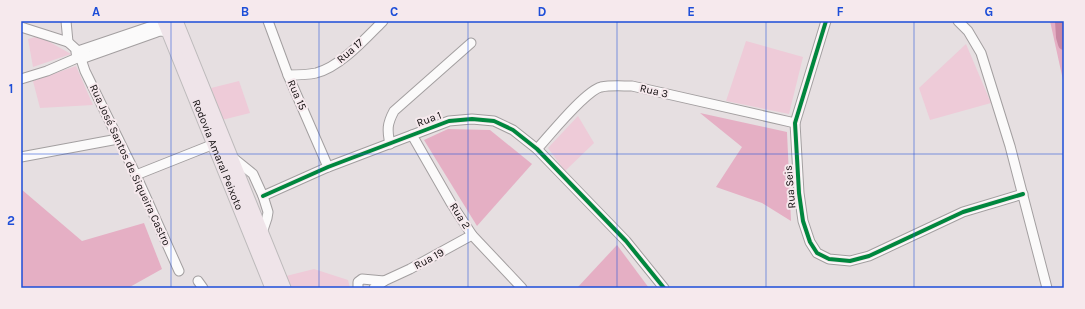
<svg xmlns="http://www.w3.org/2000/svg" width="1085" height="309" font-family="Karla,sans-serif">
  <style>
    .green { fill: #eecbd8 }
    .forest { fill: #e5afc4 }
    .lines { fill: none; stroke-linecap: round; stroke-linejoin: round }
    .river { stroke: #c988a3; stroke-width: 12 }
    .minor-casing { stroke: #a39fa0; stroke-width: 11 }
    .highway-casing { stroke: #bdbabb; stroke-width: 15 }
    .minor { stroke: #fbfafa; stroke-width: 9 }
    .highway { stroke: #efe4e9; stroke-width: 13 }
    .cycleway-casing { stroke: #f6e9ed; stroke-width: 6 }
    .cycleway { stroke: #00873e; stroke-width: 4 }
    .grid { fill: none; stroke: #1d4ed8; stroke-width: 1; stroke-opacity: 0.55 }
    .labels { text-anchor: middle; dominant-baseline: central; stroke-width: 4; stroke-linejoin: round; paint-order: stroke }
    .street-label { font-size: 11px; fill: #100c0d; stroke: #f6e9ed }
    .neatline { fill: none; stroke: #1d4ed8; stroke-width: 1.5 }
    .grid-label { font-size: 13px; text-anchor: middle; font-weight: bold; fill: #1d4ed8 }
  </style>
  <rect width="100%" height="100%" fill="#e6dfe1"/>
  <!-- green -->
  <g class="green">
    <path d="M39,36L71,54L33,67L28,39Z"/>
    <path d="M746,41L803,57L789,114L726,101Z"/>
    <path d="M966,44L991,103L930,120L919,88Z"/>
    <path d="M76,66L93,105L40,108L33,81Z"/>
    <path d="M239,81L250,113L222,120L211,88Z"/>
    <path d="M578,116L594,143L565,171L548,148Z"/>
    <path d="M314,269L348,280L350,288H290L286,276Z"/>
  </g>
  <!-- forest -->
  <g class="forest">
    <path d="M1050,21H1064V85L1063,80Z"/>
    <path d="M700,113L787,132L791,221L762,203L716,187L742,147Z"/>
    <path d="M448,129L490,130L532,164L477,226L424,140Z"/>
    <path d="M21,189L82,241L144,223L162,269L128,288H21Z"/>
    <path d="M617,245L649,288H577Z"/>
  </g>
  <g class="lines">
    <!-- river -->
    <path class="river" d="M1061,21L1062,37L1064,44"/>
    <!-- minor casing -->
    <g class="minor-casing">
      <g id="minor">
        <path d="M66,21L68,42"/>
        <path d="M268,21L288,75L328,167"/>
        <path d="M826,21L795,123L799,193L803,221L810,242L817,253L829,259L850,261L869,256L963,212L1023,194"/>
        <path d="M958,21L968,31L981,53L1010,146L1047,288"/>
        <path d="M21,27L68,42L78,51"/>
        <path d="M81,50L155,25L160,21"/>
        <path d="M84,57V53L83,51H79L76,52L77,58L81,59L157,32L161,31L169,32"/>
        <path d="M81,59L85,71L136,175L179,271"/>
        <path d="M288,75C297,75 307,75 316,73C340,67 365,39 383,21"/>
        <path d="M21,79L47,71L77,58"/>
        <path d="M412,135L451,203L472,235L522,288"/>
        <path d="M390,144C387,130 387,124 394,111L471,43"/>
        <path d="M537,149C550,135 585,91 601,87C611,85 622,86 632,86L795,123"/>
        <path d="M21,157L118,139"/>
        <path d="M232,157L253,174L263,196L268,212L267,218L262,233"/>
        <path d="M136,175L214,144"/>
        <path d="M263,196L328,167L449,121L472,119L494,121L513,130L537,149L626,241L664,288"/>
        <path d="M198,281L203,288"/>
        <path d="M384,281L410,269L472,235"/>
        <path d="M358,288V282L362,279L384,281L374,288"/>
      </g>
    </g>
    <!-- highway casing -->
    <g class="highway-casing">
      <g id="highway">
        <path id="s1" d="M164,21L272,288"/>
        <path d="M176,21L284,288"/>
      </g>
    </g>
    <!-- minor -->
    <use href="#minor" class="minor"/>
    <!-- highway -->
    <use href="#highway" class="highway"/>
    <!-- cycleway casing -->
    <g class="cycleway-casing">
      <g id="cycleway">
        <path d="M826,21L795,123L799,193L803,221L810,242L817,253L829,259L850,261L869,256L963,212L1023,194"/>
        <path d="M263,196L328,167L449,121L472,119L494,121L513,130L537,149L626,241L664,288"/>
      </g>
    </g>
    <!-- cycleway -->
    <use href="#cycleway" class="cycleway"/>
  </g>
  <!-- grid -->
  <path class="grid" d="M171,21V288M319,21V288M468,21V288M617,21V288M766,21V288M914,21V288M21,154H1064"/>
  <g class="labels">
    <!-- street labels -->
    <g class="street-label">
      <text transform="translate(350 51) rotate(-41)">Rua 17</text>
      <text transform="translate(654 91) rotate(13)">Rua 3</text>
      <text transform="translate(297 95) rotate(66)">Rua 15</text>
      <text transform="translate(429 119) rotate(-20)">Rua 1</text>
      <text stroke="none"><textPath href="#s1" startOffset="144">Rodovia Amaral Peixoto</textPath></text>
      <text transform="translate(130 165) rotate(65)">Rua José Santos de Siqueira Castro</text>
      <text transform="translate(790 187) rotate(-95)">Rua Seis</text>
      <text transform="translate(460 216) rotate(58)">Rua 2</text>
      <text transform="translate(429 259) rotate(-28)">Rua 19</text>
    </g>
  </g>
  <!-- border -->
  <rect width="1085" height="309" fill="none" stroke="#f6e9ed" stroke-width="44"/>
  <rect x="22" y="22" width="1041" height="265" class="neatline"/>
  <g class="grid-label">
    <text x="96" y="16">A</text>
    <text x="245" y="16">B</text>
    <text x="394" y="16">C</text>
    <text x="542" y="16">D</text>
    <text x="691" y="16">E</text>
    <text x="840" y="16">F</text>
    <text x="989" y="16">G</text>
    <text x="11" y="93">1</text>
    <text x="11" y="225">2</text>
  </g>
</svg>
